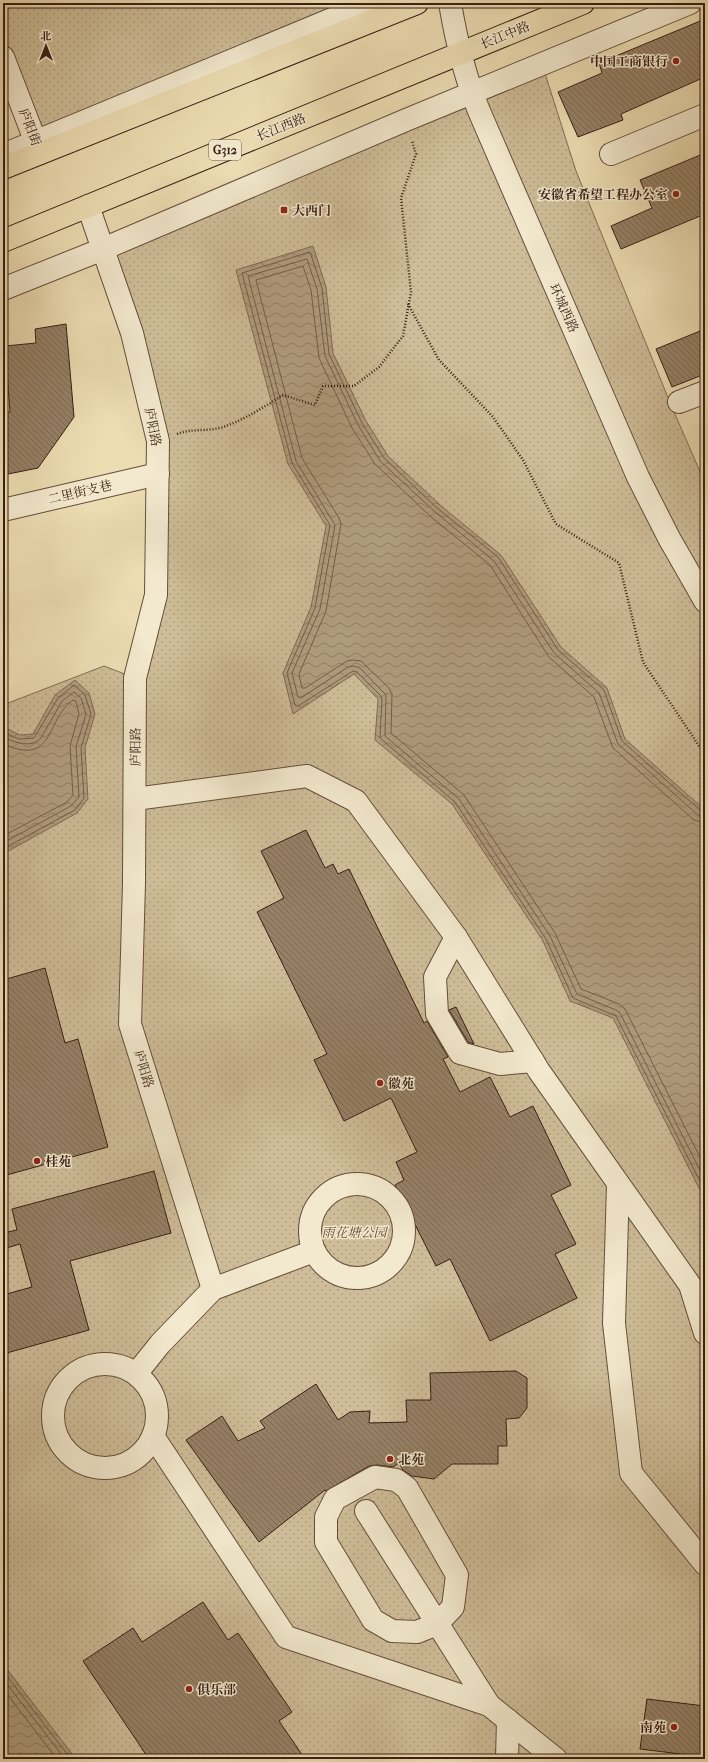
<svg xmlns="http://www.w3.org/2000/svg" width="708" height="1762" font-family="'IM FELL French Canon','Noto Serif SC',serif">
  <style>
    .park { fill: url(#park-dots); stroke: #836e56 }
    .water { fill: url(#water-waves); stroke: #7f6a53 }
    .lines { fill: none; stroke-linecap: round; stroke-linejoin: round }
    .shore { stroke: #745d49; stroke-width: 1 }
    .building { fill: url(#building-back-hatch); stroke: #381e15 }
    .minor-casing { stroke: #654e3c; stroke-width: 24 }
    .highway-casing { stroke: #381e15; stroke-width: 24 }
    .path { stroke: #381e15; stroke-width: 2.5; stroke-dasharray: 1 2; stroke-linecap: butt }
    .minor { stroke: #f3e9ce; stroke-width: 22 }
    .highway { stroke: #edddb3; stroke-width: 22 }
    .poi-dot { fill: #8f2418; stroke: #f3e9ce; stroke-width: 1.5 }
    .labels { text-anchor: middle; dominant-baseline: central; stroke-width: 3; stroke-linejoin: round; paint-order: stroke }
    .shield { fill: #f3e9ce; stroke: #705b4c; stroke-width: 1 }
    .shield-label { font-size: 12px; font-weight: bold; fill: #381e15 }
    .street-label { font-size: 13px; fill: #381e15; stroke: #f3e9ce }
    .poi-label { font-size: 13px; font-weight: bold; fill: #381e15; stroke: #f3e9ce; text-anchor: start }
    .park-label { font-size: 13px; font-style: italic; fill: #5e4636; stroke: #f3e9ce }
  </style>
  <defs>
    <pattern id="park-dots" width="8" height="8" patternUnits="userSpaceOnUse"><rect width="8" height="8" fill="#cebd98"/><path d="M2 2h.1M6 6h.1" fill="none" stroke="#b2a282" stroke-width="1.8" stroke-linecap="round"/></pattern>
    <pattern id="water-waves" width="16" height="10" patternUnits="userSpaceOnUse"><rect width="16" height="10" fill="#af9c7d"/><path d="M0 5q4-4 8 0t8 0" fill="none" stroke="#8f7f65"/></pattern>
    <pattern id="building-back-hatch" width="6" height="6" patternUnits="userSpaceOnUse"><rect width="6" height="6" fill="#968167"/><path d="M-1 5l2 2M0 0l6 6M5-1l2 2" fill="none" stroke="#7b6954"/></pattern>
  </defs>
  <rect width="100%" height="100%" fill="#edddb3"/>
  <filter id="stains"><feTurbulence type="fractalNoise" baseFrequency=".005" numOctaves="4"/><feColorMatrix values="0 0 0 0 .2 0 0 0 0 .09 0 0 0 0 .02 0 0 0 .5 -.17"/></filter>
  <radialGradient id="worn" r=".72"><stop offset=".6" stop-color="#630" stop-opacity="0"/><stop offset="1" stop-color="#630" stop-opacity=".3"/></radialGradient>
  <!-- park -->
  <g class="park">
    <path d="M3,3H371L36,141L3,57Z"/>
    <path d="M542,64L576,171L671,405L705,483V1759H3V705L104,666L135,678L156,595L158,441L103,249Z"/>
  </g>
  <!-- water -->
  <g class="water">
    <path d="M313,246L326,287L333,353L366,421L388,456L440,505L501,555L561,647L607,688L625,739L705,810V1200L613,1018L570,1001L543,941L452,804L375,740L378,699L354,674L293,714L283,673L311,607L326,526L288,464L236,270Z"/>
    <path d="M75,680L89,693L95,714L85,748L88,799L77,813L3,854V727L20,735L33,734L55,695Z"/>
    <path d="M3,1664L76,1759H3Z"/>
  </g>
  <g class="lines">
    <!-- shore -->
    <g class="shore">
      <path d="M3,732L19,739L34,738L58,698L74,685L85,695L91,714L81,748L84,798L75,810L3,849"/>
      <path d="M3,737C14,742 31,749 41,738L62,701L74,692L81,698L86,714L76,747L79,797L71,806L3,843"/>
      <path d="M3,744C56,767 44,721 73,700L76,701L79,714L70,746L73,795L67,802L3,836"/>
      <path d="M705,812L701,811L622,741L604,690L558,650L498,557L437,508L384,458L362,423L329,354L322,288L310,252L242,273L292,463L330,525L315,608L287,673L295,705L298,706L353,671L357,672L381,696L382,699L380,738L455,802L546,939L573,998L616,1016L705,1191"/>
      <path d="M705,817L698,815L618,744L599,693L554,653L494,561L434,511L380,461L358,425L325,356L317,289L307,259L248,276L296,461L335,525L320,609L292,673L298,697L301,698L348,667L354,666L360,668L386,695L385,736L459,799L550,936L577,994L616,1010L620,1013L705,1180"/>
      <path d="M705,823L694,820L613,748L594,697L549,657L490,565L430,516L375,464L352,428L319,358L311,290L303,266L256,280L302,458L339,518L341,524L326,611L299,674L302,688H305L347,661L353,660L361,661L389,688L392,694L391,733L464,795L555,933L581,989L619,1004L625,1009L705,1167"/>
      <path d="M3,1671L71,1759"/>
      <path d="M3,1679L65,1759"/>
      <path d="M3,1689L57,1759"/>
    </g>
  </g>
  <!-- building -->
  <g class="building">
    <path d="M705,19V77L621,114L623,120L578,137L558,92L602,73L599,63Z"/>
    <path d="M705,153V214L621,249L611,226L652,208L640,180Z"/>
    <path d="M66,324L74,417L38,468L3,475V413L10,412L5,346L36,343L35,329Z"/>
    <path d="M705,329V374L672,387L656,349Z"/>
    <path d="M306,830L325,868L333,864L338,874L349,869L424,1023L427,1021L448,1057L443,1059L460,1092L490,1077L510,1117L533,1106L571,1185L551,1195L576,1244L555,1254L577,1298L490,1341L450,1259L436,1266L395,1185L404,1180L396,1162L417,1152L391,1098L344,1121L314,1060L327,1054L257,912L284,898L261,851Z"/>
    <path d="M45,968L65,1043L78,1039L108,1147L3,1176V980Z"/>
    <path d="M456,1007L474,1044L468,1042L449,1010Z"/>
    <path d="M154,1171L171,1233L70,1261L89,1330L3,1354V1295L32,1287L20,1244L3,1249V1233L17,1230L12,1209Z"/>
    <path d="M516,1371L527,1378V1408L519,1418L506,1419L507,1446H498V1464H452L434,1479L412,1476L403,1470L399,1463L393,1467L377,1465L369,1466L326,1491L325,1490L259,1542L186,1440L222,1416L238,1441L265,1428L260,1421L316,1384L338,1420L350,1412L370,1411L369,1423L407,1422L406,1400H431L430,1373Z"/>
    <path d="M203,1602L228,1640L238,1633L292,1712L279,1721L305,1759H149L83,1661L133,1628L142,1642Z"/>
    <path d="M647,1699L705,1706V1757L640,1749Z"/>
  </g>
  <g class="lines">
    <!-- minor casing -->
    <g class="minor-casing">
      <g id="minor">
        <path d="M450,3C456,39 465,77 479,111L638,477L669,538L705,601"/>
        <path d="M3,57L40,153"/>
        <path d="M611,154L705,115"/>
        <path d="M3,155L371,3"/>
        <path d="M88,206L132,333L158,441L156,595L135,678L134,883L130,1024L213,1289"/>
        <path d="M3,289L103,249L406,120L690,3"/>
        <path d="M679,402L705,392"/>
        <path d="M3,510L158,474"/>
        <path d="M135,799L307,776L356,801L456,937L539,1071L690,1285L705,1333"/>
        <path d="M456,937L435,977L437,1014L460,1053L500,1064L533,1061"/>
        <path d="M618,1184L614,1323L631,1473L705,1564"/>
        <circle cx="357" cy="1231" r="47"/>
        <circle cx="105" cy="1416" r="52"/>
        <path d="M136,1374L160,1344L213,1289L314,1251"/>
        <path d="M153,1436L286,1637L489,1705L556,1759"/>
        <path d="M375,1477L396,1480L407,1488L457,1575L453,1607L437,1624L417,1632L392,1631L373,1620L326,1542V1517L335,1499Z"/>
        <path d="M366,1511L489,1705"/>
        <path d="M507,1759L508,1720"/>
      </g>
    </g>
    <!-- highway casing -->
    <g class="highway-casing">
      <g id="highway">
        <path d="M3,168L417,3"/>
        <path d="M3,241L583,3"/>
      </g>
    </g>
    <!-- path -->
    <g class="path">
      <path d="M408,304L439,360L493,417L523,460L556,524L619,563L643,662L705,755"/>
      <path d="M177,434C192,428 208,432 223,427C244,420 264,407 283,395L315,405L323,386H354L379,367L403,336L411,292L401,198L416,154L412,141"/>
    </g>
    <!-- minor -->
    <use href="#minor" class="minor"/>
    <!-- highway -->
    <use href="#highway" class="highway"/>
  </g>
  <!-- markers -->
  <g class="poi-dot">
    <circle cx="676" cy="61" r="4"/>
    <circle cx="676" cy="194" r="4"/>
    <rect x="280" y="206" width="8" height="8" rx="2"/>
    <circle cx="380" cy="1083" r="4"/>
    <circle cx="37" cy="1161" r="4"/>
    <circle cx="390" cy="1459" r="4"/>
    <circle cx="189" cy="1689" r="4"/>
    <circle cx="674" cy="1727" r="4"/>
  </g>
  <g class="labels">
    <!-- shield labels -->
    <rect class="shield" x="209" y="140" width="32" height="20" rx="3"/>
    <g class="shield-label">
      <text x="225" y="150">G312</text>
    </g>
    <!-- street labels -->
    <g class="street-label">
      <text transform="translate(505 35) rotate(-22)">长江中路</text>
      <text transform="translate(30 127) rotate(69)">庐阳街</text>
      <text transform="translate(281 127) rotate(-22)">长江西路</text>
      <text transform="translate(564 308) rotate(66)">环城西路</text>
      <text transform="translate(153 427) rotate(79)">庐阳路</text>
      <text transform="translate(80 492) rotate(-13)">二里街支巷</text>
      <text transform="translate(135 747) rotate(-90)">庐阳路</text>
      <text transform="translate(144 1069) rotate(73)">庐阳路</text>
    </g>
    <!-- poi labels -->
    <g class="poi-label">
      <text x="668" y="61" text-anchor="end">中国工商银行</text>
      <text x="668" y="194" text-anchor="end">安徽省希望工程办公室</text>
      <text x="292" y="210">大西门</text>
      <text x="388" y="1083">徽苑</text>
      <text x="45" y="1161">桂苑</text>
      <text x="398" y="1459">北苑</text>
      <text x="197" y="1689">俱乐部</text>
      <text x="666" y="1727" text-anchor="end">南苑</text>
    </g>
    <!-- park labels -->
    <g class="park-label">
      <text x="354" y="1232">雨花塘公园</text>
    </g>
  </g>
  <!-- margin -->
  <rect width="708" height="1762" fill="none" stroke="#edddb3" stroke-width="16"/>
  <rect x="4" y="4" width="700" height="1754" fill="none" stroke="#381e15" stroke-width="2"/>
  <rect x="8" y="8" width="692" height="1746" fill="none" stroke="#381e15"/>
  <!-- north arrow -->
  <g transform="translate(46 46)" stroke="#f3e9ce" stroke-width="3" paint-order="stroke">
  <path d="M0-3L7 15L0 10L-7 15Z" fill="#381e15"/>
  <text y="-6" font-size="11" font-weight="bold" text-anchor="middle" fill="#381e15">北</text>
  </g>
  <rect width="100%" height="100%" filter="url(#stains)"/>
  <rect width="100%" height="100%" fill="url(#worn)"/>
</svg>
